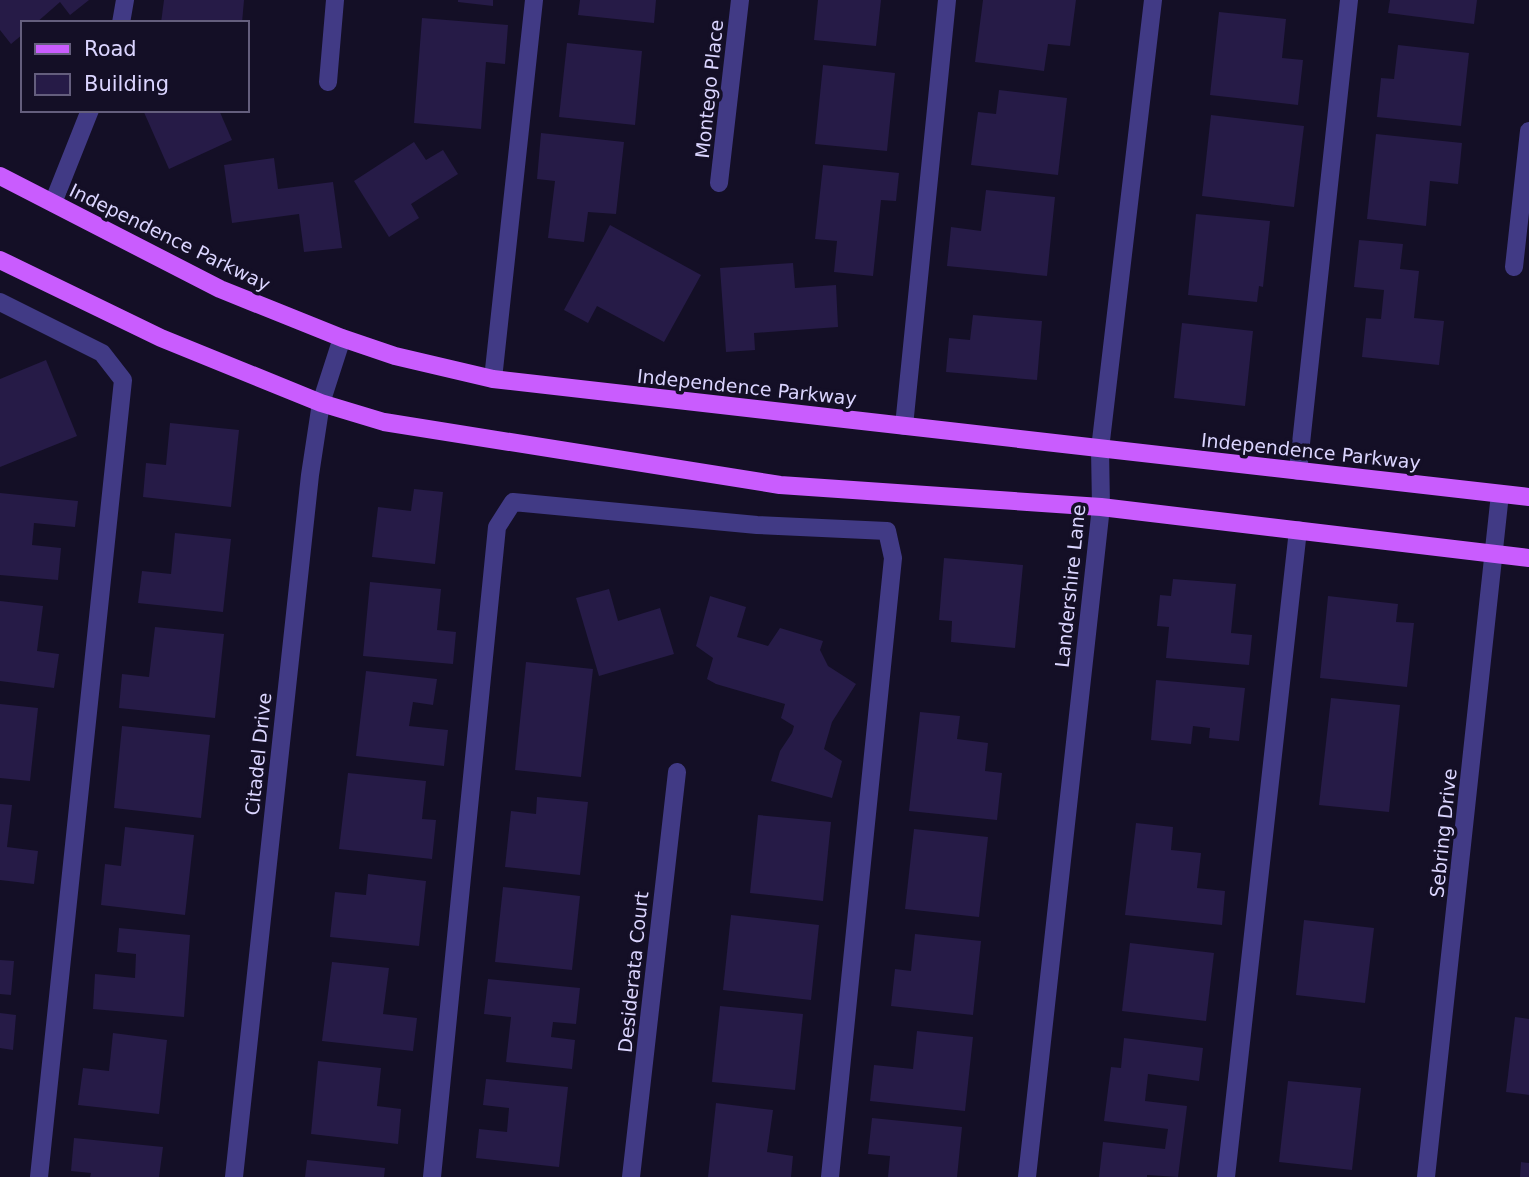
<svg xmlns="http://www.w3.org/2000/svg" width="1529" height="1177" font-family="'DejaVu Sans',sans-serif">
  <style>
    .building { fill: #261b47 }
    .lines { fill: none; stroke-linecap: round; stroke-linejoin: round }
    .minor { stroke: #413a85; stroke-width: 18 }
    .major { stroke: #c95cfe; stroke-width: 18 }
    .labels { text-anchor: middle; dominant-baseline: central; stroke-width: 7; stroke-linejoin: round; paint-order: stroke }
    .street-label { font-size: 19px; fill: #dbd5ff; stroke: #140f26 }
  </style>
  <rect width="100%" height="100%" fill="#140f26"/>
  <!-- building -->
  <g class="building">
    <path d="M0,0H89L70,15L60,2L36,23H23V34L11,44L0,30Z"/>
    <path d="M164,0H244L242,23H161Z"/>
    <path d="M458,0H493V6L458,2Z"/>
    <path d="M580,0H656L654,23L578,15Z"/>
    <path d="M818,0H881L876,46L814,40Z"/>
    <path d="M983,0H1076L1070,46L1048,44L1044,71L975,62Z"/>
    <path d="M1390,0H1477L1474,24L1388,13Z"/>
    <path d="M1219,12L1286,19L1282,58L1303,60L1298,105L1210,95Z"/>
    <path d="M422,18L508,25L505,64L486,62L481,129L414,123Z"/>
    <path d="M567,43L642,51L635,125L559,117Z"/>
    <path d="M1398,45L1469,53L1461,126L1377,117L1381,78L1394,79Z"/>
    <path d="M823,65L895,73L887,151L815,144Z"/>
    <path d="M999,90L1067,98L1058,175L971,165L978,112L996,114Z"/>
    <path d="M143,110H219L232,140L169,169Z"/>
    <path d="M1211,115L1304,126L1294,207L1202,196Z"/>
    <path d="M541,133L624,142L616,214L588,212L584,242L548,238L555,181L537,179Z"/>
    <path d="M1376,134L1462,143L1458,184L1430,181L1426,226L1367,219Z"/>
    <path d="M414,142L426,160L443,150L458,174L411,204L419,218L389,237L354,181Z"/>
    <path d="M274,158L278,189L333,182L342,248L304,252L299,214L232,223L224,165Z"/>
    <path d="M823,165L899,173L896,201L881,200L873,276L834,272L837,241L815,239Z"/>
    <path d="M986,190L1055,197L1047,276L947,266L951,227L981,231Z"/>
    <path d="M1196,214L1270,221L1263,287L1259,286L1257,302L1188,295Z"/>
    <path d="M610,225L701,275L664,342L597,306L588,323L564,310Z"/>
    <path d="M1359,240L1403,244L1400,269L1419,271L1414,318L1444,321L1439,365L1362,357L1366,318L1381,319L1384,290L1354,287Z"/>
    <path d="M793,263L795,288L836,285L838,327L754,333L755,350L726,352L720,268Z"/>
    <path d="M973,315L1042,321L1037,380L946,372L949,338L970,340Z"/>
    <path d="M1182,323L1253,331L1245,406L1174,398Z"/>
    <path d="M46,360L77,436L0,467V379Z"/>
    <path d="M170,423L239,430L231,507L143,497L146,463L166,465Z"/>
    <path d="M414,489L443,492L435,564L372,557L378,507L411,511Z"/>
    <path d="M0,493L78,501L75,527L34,523L32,545L61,548L58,580L0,575Z"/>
    <path d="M175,533L231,539L223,612L138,603L142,571L171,574Z"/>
    <path d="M944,558L1023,565L1015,648L951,642L952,621L939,620Z"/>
    <path d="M1173,579L1236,584L1231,633L1252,635L1249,665L1166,658L1169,627L1157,626L1160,595L1171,596Z"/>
    <path d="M370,582L441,589L437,630L456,632L453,664L363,656Z"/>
    <path d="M609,589L618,621L660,608L674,654L599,676L576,598Z"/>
    <path d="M710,596L746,607L737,637L768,646L780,628L823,641L820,650L828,666L856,684L832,722L824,749L842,761L832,798L771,781L780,751L792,733L794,726L781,718L785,704L716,684L707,679L713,658L696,646Z"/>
    <path d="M1328,596L1398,604L1396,622L1414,623L1407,687L1320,678Z"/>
    <path d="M0,601L43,606L37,651L59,654L54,688L0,681Z"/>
    <path d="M155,627L224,634L215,718L119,708L122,674L149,677Z"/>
    <path d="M526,662L593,669L581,777L515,770Z"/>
    <path d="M366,671L437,679L433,705L413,702L409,726L448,730L444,766L356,756Z"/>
    <path d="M1156,680L1245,688L1239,741L1209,738L1210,728L1193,726L1191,744L1151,740Z"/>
    <path d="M1331,698L1400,705L1389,812L1319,805Z"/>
    <path d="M0,704L38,708L30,781L0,778Z"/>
    <path d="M920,712L960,716L957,739L988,743L985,771L1002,773L997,820L909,811Z"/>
    <path d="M122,726L210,735L201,818L114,808Z"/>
    <path d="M348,773L426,781L422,819L436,820L432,859L339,849Z"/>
    <path d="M537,797L588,802L580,875L505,867L511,811L536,814Z"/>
    <path d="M0,804L12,805L7,847L38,851L34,884L0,880Z"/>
    <path d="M758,815L831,822L823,901L750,893Z"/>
    <path d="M1136,823L1173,827L1171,850L1201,853L1197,888L1225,891L1222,925L1125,915Z"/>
    <path d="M125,827L194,835L185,915L101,905L105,864L121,866Z"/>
    <path d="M914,829L988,837L979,917L905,909Z"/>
    <path d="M368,874L426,881L419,946L330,937L335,892L366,895Z"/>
    <path d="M503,887L580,896L572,970L495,962Z"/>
    <path d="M731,915L819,925L811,1000L723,990Z"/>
    <path d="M1304,920L1374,928L1365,1003L1296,995Z"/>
    <path d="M119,928L190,935L184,1017L93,1009L95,974L135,978L136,954L117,952Z"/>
    <path d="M915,934L981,941L973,1015L891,1006L895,969L911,971Z"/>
    <path d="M1130,943L1214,953L1206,1021L1122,1011Z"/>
    <path d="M0,960L14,961L11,995L0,994Z"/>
    <path d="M332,962L389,968L383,1014L417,1018L413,1051L322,1041Z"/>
    <path d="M488,979L580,988L576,1024L553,1022L551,1037L575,1040L572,1069L506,1062L511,1017L484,1014Z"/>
    <path d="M720,1006L803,1014L795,1090L712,1082Z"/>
    <path d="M0,1013L16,1015L13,1050L0,1048Z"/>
    <path d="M1515,1017L1529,1019V1095L1506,1092Z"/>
    <path d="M917,1031L973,1037L965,1111L870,1101L874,1065L913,1069Z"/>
    <path d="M113,1033L167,1040L159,1114L78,1105L83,1068L109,1071Z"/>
    <path d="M1124,1038L1203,1048L1199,1081L1148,1074L1145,1101L1187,1106L1178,1177L1147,1175V1177H1099L1103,1142L1165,1149L1168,1129L1104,1121L1111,1067L1121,1068Z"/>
    <path d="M318,1061L381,1068L377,1106L401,1109L398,1144L311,1134Z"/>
    <path d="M486,1079L568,1087L559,1167L476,1158L479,1129L507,1132L509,1108L483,1105Z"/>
    <path d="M1288,1081L1361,1088L1352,1170L1279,1162Z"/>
    <path d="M716,1103L773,1110L767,1152L793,1156L791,1177H708Z"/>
    <path d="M872,1118L962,1127L957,1177H888L890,1156L868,1154Z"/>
    <path d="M74,1138L163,1147L159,1177H90L91,1173L71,1171Z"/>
    <path d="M307,1160L385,1168L384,1177H305Z"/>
    <path d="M1521,1162L1529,1163V1177H1520Z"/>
  </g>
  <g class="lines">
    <!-- minor -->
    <g class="minor">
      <path d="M121,23L125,0"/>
      <path d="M328,82L335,0"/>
      <path d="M719,183L740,0"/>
      <path d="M53,203L90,110"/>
      <path d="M1514,267L1529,131"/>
      <path d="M0,302L102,353L123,380L39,1177"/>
      <path d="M493,379L534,0"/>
      <path d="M904,426L947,0"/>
      <path d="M1298,471L1349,0"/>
      <path d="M234,1177L310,475L321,403L342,338"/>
      <path d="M432,1177L497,527L513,502L757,525L887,531L893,558L830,1177"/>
      <path d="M631,1177L677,772"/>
      <path d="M1027,1177L1101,507L1100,449L1153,0"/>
      <path d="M1226,1177L1298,530"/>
      <path d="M1426,1177L1500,494"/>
    </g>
    <!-- major -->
    <g class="major">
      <path d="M0,176L220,289L342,338L395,356L493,379L1529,497"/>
      <path d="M0,260L161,338L321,403L384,422L780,485L1101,507L1529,558"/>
    </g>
  </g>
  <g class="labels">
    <!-- street labels -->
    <g class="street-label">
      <text transform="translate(709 89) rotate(-84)">Montego Place</text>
      <text transform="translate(170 237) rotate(26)">Independence Parkway</text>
      <text transform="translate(747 387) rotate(6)">Independence Parkway</text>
      <text transform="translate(1311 451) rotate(6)">Independence Parkway</text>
      <text transform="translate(1070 586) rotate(-84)">Landershire Lane</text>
      <text transform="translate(258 754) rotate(-84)">Citadel Drive</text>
      <text transform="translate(1443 833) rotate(-84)">Sebring Drive</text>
      <text transform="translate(633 972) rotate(-84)">Desiderata Court</text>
    </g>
  </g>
  <!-- legend -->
  <rect x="21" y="21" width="228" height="91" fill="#140f26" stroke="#645e7d" stroke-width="2"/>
  <rect x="35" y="44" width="35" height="10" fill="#c95cfe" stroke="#645e7d" stroke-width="2"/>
  <text x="84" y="56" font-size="21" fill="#dbd5ff">Road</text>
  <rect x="35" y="74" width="35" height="21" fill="#261b47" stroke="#645e7d" stroke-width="2"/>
  <text x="84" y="91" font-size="21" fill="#dbd5ff">Building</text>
</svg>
